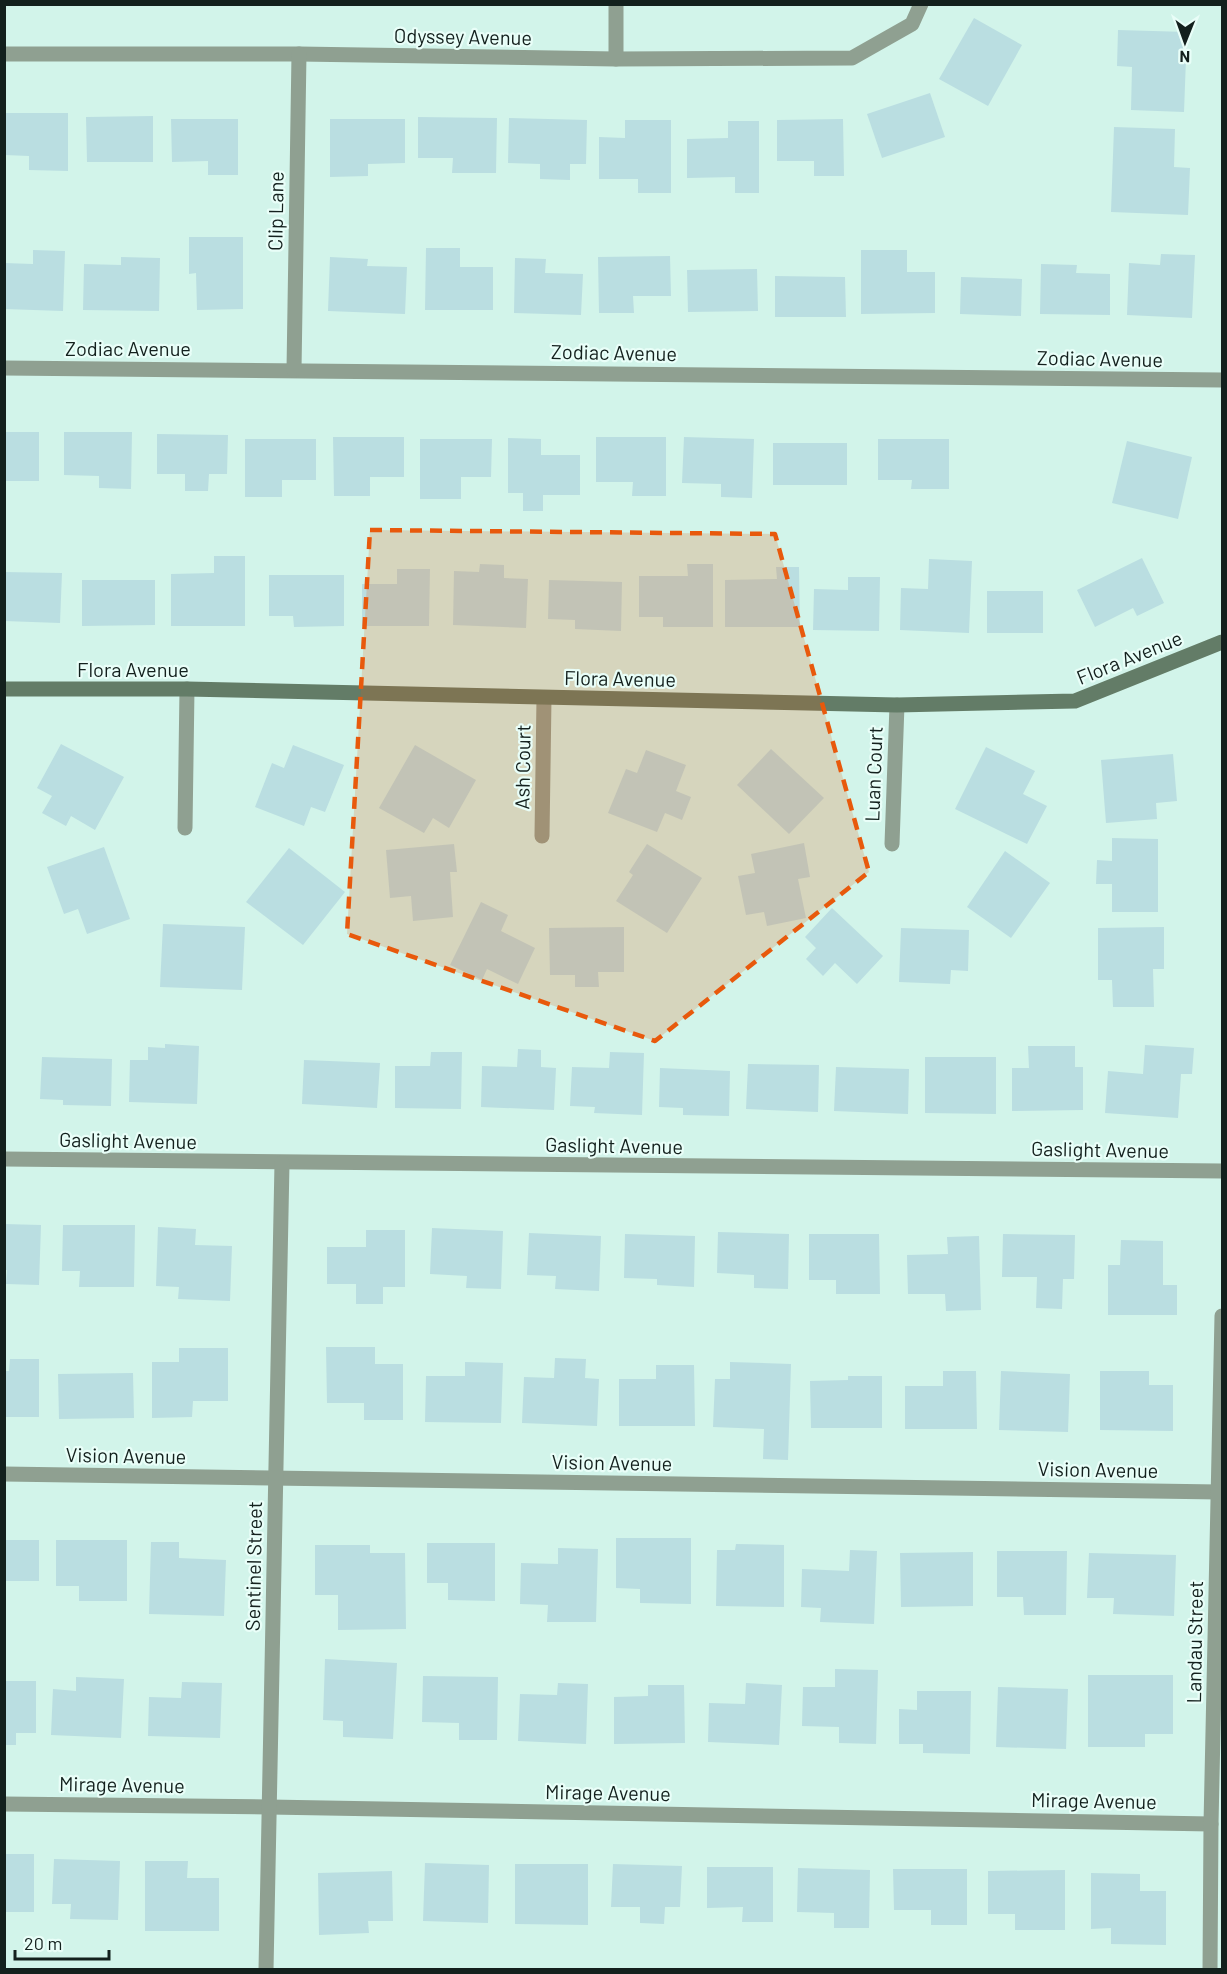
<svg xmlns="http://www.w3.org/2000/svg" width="1227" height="1974" font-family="Barlow,sans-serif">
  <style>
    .building { fill: #badee1 }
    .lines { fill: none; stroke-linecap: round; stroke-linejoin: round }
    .street { stroke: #8fa091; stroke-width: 15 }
    .secondary { stroke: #637c67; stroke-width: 15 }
    .marked { fill: #e8590c; fill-opacity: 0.2; stroke: #e8590c; stroke-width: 4.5; stroke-dasharray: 12 8; stroke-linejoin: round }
    .labels { text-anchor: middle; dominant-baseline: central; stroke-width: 4.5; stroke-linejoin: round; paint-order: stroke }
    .street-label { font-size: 20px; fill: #13201d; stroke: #e9fef8 }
  </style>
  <rect width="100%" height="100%" fill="#d2f4ea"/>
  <!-- building -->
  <g class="building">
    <path d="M974,18L1022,45L988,106L939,79Z"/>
    <path d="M1118,30L1187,32L1184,112L1131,110L1132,67L1117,66Z"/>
    <path d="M930,93L945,137L882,158L867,114Z"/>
    <path d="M5,113H68V171L29,170V156L5,155Z"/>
    <path d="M153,116V162H87L86,117Z"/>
    <path d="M418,117L497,118L496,173H452L453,158H418Z"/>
    <path d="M509,118L587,120L586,164H570V180L540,179V164L508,163Z"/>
    <path d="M171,119H238V175H208V161L172,162Z"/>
    <path d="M330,119H405V163L368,164V176L330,177Z"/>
    <path d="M843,119L844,176H814V161H777V120Z"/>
    <path d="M625,120H671V193H638V179H599V137L625,138Z"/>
    <path d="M728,121H759V193H735V177L687,178V139L728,138Z"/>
    <path d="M1114,127L1175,129L1174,167L1190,168L1188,215L1111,212Z"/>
    <path d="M189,237H243V309L197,310L196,273L189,274Z"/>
    <path d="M426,248H460V267H493V310H425Z"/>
    <path d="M33,250L65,251L63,311L4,309V263L33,264Z"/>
    <path d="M861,250H907V272H935V313L861,314Z"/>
    <path d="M1161,254L1195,255L1192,318L1127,315L1129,263L1160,265Z"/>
    <path d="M670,256L671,296H633L634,313H599L598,257Z"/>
    <path d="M121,257L160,258L159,311L83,310L84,264L121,265Z"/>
    <path d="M330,257L368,259L367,266L407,267L405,314L328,311Z"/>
    <path d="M515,258L546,259L545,273L583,274L581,315L514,313Z"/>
    <path d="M1041,264L1077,265L1076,273L1110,274V315L1040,314Z"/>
    <path d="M757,269L758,311L688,312L687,270Z"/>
    <path d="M775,276L845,277L846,317H775Z"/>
    <path d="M961,277L1022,279L1021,316L960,314Z"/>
    <rect x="4" y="432" width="35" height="49"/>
    <path d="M64,432H132L131,489L99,488V476L64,475Z"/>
    <path d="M157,434L228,435L227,474H209L208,491H185V474H157Z"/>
    <path d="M333,437H404V477H370V496H334Z"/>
    <path d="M596,437H666V496H632L633,482H596Z"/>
    <path d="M684,437L754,439L752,498L721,497V484L682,483Z"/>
    <path d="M508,438L541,439V455H580V495H543V511H523V493H508Z"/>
    <path d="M245,439H316V480H282V497H245Z"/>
    <path d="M420,439H492L491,477H461V499H420Z"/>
    <path d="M878,439H949V489H911L912,480H878Z"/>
    <path d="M1127,441L1192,457L1178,519L1112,503Z"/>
    <rect x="773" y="443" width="74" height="42"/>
    <path d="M214,556H245V626H171V574L214,573Z"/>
    <path d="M1142,558L1164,603L1137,616L1133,608L1095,627L1077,590Z"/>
    <path d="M929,559L972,561L969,633L900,630L901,588L928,589Z"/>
    <path d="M480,564L504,565V578L528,579L526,628L453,625L454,571L479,572Z"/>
    <path d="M687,564H713V627H663V617H639V576H688Z"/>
    <path d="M776,567H799L800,627H725V580L777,579Z"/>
    <path d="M397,569H430L429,626H362V584H397Z"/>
    <path d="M4,572L62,573L60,623L4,621Z"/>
    <path d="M269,575H344V626L294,627L293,616H269Z"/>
    <path d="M848,577H880L879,631L813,630L814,589L848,590Z"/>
    <path d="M82,580H155V625L82,626Z"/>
    <path d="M549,580L622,582L621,631L575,629V620L548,619Z"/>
    <rect x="987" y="591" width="56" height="42"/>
    <path d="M61,744L124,777L95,830L71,816L66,826L42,813L52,796L37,788Z"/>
    <path d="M293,745L344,765L325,812L311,807L304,826L255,807L272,763L284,768Z"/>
    <path d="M415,745L476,780L449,828L433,818L424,833L379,808Z"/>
    <path d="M986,747L1035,771L1023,794L1047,806L1027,844L955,809Z"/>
    <path d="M771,749L824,798L789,834L737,785Z"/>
    <path d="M646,750L686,765L676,791L691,797L682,820L665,813L657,832L608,813L626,769L637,773Z"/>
    <path d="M1173,754L1177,801L1156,803L1157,819L1106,823L1101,760Z"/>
    <path d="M1112,838L1158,839V912H1112V884H1096L1097,860L1112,861Z"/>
    <path d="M804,843L810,877L798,879L806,918L767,926L764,912L746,915L738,876L755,873L751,854Z"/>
    <path d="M454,844L457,872H450L453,917L413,921L411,896L390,898L386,850Z"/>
    <path d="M647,844L702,878L667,933L616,901L633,875L629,872Z"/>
    <path d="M104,847L130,919L87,934L78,909L64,914L47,867Z"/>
    <path d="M289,848L345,892L303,945L246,902Z"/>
    <path d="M1005,851L1050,883L1011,938L967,907Z"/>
    <path d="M481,902L508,915L501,931L535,948L518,984L487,969L482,980L450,965Z"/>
    <path d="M832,908L883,956L857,984L835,963L823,976L806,959L816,948L805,937Z"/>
    <path d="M163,924L245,927L242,990L160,987Z"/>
    <path d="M624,927V972H598L599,987H575V975H550L549,928Z"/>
    <path d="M1164,927V969H1153L1154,1007H1113L1112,980H1098V928Z"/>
    <path d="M901,928L969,930L968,971L951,970L950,984L899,982Z"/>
    <path d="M165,1044L199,1046L197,1104L129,1102L130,1060H148V1047L165,1048Z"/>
    <path d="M1145,1045L1194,1048L1192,1074H1181L1178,1118L1105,1113L1108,1071L1143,1074Z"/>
    <path d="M1028,1046H1075V1067H1083V1110L1012,1111V1068H1029Z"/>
    <path d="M518,1049L541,1050V1067L556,1068L554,1110L481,1107L482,1066L517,1067Z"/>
    <path d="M431,1052H462L461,1109L395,1108V1066H430Z"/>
    <path d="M610,1052L644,1053L642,1115L594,1113L595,1107L570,1106L572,1067L609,1068Z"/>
    <path d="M42,1057L112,1059L111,1106L63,1105V1100L40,1099Z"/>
    <path d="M925,1057H996V1114L925,1113Z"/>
    <path d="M304,1060L380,1063L377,1108L302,1104Z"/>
    <path d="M748,1064L819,1065L818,1112L746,1109Z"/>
    <path d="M836,1067L909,1069L908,1114L834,1111Z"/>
    <path d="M660,1068L730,1071L729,1116L683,1115V1108L659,1107Z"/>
    <path d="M4,1224L41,1225L39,1285L6,1284L7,1270H4Z"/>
    <path d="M63,1225H135L134,1287H79L80,1271H62Z"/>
    <path d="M158,1227L196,1229L195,1245L232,1246L230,1301L178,1299L179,1287L156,1286Z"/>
    <path d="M432,1228L503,1231L501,1289L466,1288L467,1276L430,1274Z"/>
    <path d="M366,1230H405V1287H383V1304H356V1284H327V1247H366Z"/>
    <path d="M718,1232L789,1234L788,1289L754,1288V1275L717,1273Z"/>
    <path d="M529,1233L601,1236L599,1291L555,1289L556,1276L527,1275Z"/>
    <path d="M625,1234L695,1236L694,1287L657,1285V1279L624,1278Z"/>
    <path d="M809,1234H879L880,1294H836V1280H809Z"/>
    <path d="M1003,1234L1075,1235L1074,1279H1063L1062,1309L1036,1308L1037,1277H1002Z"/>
    <path d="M979,1236L981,1310L946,1311L945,1294H908L907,1255L948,1254L947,1237Z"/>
    <path d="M1121,1240L1163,1241V1285H1177V1315H1108V1265H1120Z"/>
    <path d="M326,1347H375V1364H403V1420H364V1403H327Z"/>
    <path d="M179,1348H228V1401H193L192,1417L152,1418V1362H179Z"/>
    <path d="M555,1358L586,1359L585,1378L599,1379L597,1426L522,1423L524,1377L554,1378Z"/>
    <path d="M10,1359H39V1417H4V1371H9Z"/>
    <path d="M465,1362L503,1363L501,1423L425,1422L426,1376H465Z"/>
    <path d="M730,1362L791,1364L788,1460L763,1459L764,1429L713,1427L715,1379H730Z"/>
    <path d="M656,1365H694L695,1426H619V1379H656Z"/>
    <path d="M943,1371H976L977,1429H905V1386H943Z"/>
    <path d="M1001,1371L1070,1374L1068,1432L999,1430Z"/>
    <path d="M1100,1371H1149V1385H1173V1431L1100,1430Z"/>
    <path d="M133,1373L134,1418L59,1419L58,1374Z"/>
    <path d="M848,1376H882V1428H811L810,1381L848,1380Z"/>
    <path d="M616,1538H691V1604L640,1603V1589L616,1588Z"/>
    <rect x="5" y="1540" width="34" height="41"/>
    <path d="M56,1540H127V1601H79V1586H56Z"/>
    <path d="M151,1542H179V1558L226,1560L224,1616L149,1614Z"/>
    <path d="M427,1543H495V1601L448,1600V1583H427Z"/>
    <path d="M736,1544L784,1545V1607L716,1606L717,1550H735Z"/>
    <path d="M315,1545H370V1553H405L406,1629L338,1630V1595H315Z"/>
    <path d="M558,1548L598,1549L596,1622H547L548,1605L520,1604L521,1563L558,1564Z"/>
    <path d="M850,1550L877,1551L874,1624L820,1622L821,1608L801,1607L802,1569L849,1571Z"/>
    <path d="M997,1551H1067L1066,1615H1024L1023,1597H997Z"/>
    <path d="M973,1552V1606L901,1607L900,1553Z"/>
    <path d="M1089,1553L1176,1555L1174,1616L1113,1614L1114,1598H1087Z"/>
    <path d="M325,1659L397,1663L393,1739L343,1737V1721L323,1720Z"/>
    <path d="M835,1669L878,1670L876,1744L839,1743V1727L802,1726L803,1687H835Z"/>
    <path d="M1088,1675H1173V1734H1145V1747H1088Z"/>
    <path d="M423,1676L498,1677L497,1740H459V1723L422,1722Z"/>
    <path d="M76,1677L124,1679L121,1738L51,1735L53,1689L76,1691Z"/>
    <path d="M4,1681H36V1733H16V1745H4Z"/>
    <path d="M182,1682L222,1683L220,1738L148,1736L149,1697L181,1698Z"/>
    <path d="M558,1683L588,1684L586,1744L518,1741L520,1694L557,1695Z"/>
    <path d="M746,1683L782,1685L779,1745L708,1742L709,1703L745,1704Z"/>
    <path d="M648,1685H684L685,1743L614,1744V1697L648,1696Z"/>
    <path d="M998,1687L1068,1689L1066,1749L996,1747Z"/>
    <path d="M917,1691H971L970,1754L923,1753V1744H899V1709L917,1710Z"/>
    <rect x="4" y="1854" width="30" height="58"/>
    <path d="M54,1859L120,1861L118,1920L70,1919L71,1904H52Z"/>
    <path d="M145,1861H188L187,1878H219V1931H145Z"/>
    <path d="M425,1863L489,1865L488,1923L423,1921Z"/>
    <path d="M515,1864H588V1925L515,1924Z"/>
    <path d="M613,1864L682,1866L680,1907H665L664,1924L640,1923V1907H611Z"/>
    <path d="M707,1867H773V1922H742L743,1907L707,1908Z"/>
    <path d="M798,1868L870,1870L869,1928H834V1913L797,1912Z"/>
    <path d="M893,1869H967V1925H931V1910H894Z"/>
    <path d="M1065,1870V1930H1015V1914H988V1871Z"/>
    <path d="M392,1871L393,1921H368L369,1933L319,1935L318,1873Z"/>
    <path d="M1091,1873L1140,1874V1891H1166V1945L1111,1944V1928L1091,1929Z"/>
  </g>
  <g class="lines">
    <!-- street -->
    <g class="street">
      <path d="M4,54H299L616,59L852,58L912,24L921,4"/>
      <path d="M616,59V4"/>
      <path d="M4,368L1222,380"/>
      <path d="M294,370L299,54"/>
      <path d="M185,828L187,689"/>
      <path d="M542,836L544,698"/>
      <path d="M892,844L897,705"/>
      <path d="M4,1159L1222,1171"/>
      <path d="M4,1474L1219,1492"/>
      <path d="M4,1804L269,1807L1211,1824"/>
      <path d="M266,1970L282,1163"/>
      <path d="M1210,1970L1211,1824L1222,1316"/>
    </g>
    <!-- secondary -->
    <path class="secondary" d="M4,689H187L897,705L1075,701L1222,642"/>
  </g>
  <!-- marked area -->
  <path class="marked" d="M370,530L775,534L869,872L655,1041L347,934Z"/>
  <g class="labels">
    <!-- street labels -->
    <g class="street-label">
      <text transform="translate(463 36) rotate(1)">Odyssey Avenue</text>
      <text transform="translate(275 211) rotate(-89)">Clip Lane</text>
      <text x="128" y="348">Zodiac Avenue</text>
      <text transform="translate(614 352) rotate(1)">Zodiac Avenue</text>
      <text transform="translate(1100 358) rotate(1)">Zodiac Avenue</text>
      <text transform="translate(1129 657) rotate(-22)">Flora Avenue</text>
      <text x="133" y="669">Flora Avenue</text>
      <text transform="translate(620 678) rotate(1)">Flora Avenue</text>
      <text transform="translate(522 767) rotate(-89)">Ash Court</text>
      <text transform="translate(873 774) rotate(-88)">Luan Court</text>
      <text transform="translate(128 1140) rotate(1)">Gaslight Avenue</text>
      <text transform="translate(614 1145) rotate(1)">Gaslight Avenue</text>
      <text transform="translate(1100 1149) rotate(1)">Gaslight Avenue</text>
      <text transform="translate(126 1455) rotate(1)">Vision Avenue</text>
      <text transform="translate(612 1462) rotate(1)">Vision Avenue</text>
      <text transform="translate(1098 1469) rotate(1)">Vision Avenue</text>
      <text transform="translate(253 1566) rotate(-89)">Sentinel Street</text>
      <text transform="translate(1194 1642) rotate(-89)">Landau Street</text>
      <text transform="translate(122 1784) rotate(1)">Mirage Avenue</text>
      <text transform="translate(608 1792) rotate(1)">Mirage Avenue</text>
      <text transform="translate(1094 1800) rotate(1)">Mirage Avenue</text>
    </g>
  </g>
  <!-- border -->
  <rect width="1227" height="1974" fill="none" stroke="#13201d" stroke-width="12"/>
  <!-- north arrow -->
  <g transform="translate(1185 42) rotate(181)" stroke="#e9fef8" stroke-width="4.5" paint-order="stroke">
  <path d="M0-4.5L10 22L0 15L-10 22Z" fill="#13201d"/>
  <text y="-9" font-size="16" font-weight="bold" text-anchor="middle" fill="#13201d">N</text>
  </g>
  <!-- scale -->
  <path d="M15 1950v9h94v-9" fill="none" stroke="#13201d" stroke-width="3"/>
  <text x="24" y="1950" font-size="18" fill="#13201d" stroke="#e9fef8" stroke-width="4.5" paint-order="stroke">20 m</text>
</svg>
